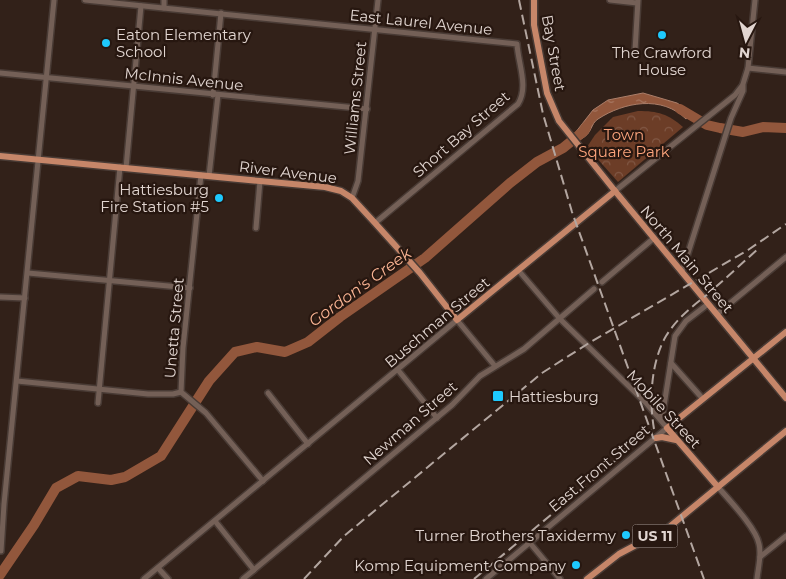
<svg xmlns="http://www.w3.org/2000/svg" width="786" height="579" font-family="Montserrat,sans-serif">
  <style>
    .park { fill: url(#park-crowns) }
    .water { fill: url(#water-ripples); stroke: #aa7d68 }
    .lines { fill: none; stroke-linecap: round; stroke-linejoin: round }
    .river { stroke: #92573c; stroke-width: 10 }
    .minor-casing { stroke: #493b35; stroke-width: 8 }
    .major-casing { stroke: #493b35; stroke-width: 9 }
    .minor { stroke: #746057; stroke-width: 5 }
    .major { stroke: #c68669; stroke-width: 6 }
    .rail { stroke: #b3a6a0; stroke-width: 2; stroke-dasharray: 10 5; stroke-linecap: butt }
    .poi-dot { fill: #1ec9fd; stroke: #271710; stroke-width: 2 }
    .labels { text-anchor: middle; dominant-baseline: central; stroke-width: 4.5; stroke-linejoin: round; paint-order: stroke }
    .shield { fill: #271710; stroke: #a99c96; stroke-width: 1 }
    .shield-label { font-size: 14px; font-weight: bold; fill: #e1d5d0 }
    .street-label { font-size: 15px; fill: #e1d5d0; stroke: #271710 }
    .poi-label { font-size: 15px; fill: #e1d5d0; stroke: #271710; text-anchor: end }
    .park-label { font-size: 15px; fill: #fda57d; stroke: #271710 }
    .water-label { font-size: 16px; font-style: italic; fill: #fdb695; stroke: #271710 }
  </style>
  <defs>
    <pattern id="park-crowns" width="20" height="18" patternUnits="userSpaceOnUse" patternTransform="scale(1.25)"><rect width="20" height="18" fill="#6c3d27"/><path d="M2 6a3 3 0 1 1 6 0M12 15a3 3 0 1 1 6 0" fill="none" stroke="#815845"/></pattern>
    <pattern id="water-ripples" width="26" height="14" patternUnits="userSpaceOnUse" patternTransform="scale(1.25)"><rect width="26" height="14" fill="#92573c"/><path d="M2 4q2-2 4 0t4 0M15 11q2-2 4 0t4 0" fill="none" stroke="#a67660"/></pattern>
  </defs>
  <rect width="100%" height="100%" fill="#322119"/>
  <!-- park -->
  <path class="park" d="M638,111C658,111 668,114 683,127L618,182L587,147L595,135L613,117Z"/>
  <!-- water -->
  <path class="water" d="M643,93L677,103L693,113L686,119C662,95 624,102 598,119C590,124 593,133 581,139L575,133L593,110L608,100Z"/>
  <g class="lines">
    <!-- river -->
    <g class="river">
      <path d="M680,109L707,125L720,128L743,132L763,127L786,128"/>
      <path d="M0,575L34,525L56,488L78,476L111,480L125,477L161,456L209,381L235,352L257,347L285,352L308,342L340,317L425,258L510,183L537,162L563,148L584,131L586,127"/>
    </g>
    <!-- minor casing -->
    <g class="minor-casing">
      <g id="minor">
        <path d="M85,0L517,44C518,63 529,87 518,104L375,223"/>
        <path d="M610,0L637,3"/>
        <path d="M164,8V0"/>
        <path d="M635,51L638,0"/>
        <path d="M748,68L786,72"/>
        <path d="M0,73L367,109"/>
        <path d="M213,95L221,13"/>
        <path d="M126,168L141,6"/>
        <path d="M201,175L183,348L181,392L206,413L263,481"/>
        <path d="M209,176L218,95"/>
        <path d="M615,191L735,95L742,86"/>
        <path d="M352,198L358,181L378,0"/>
        <path d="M256,228L260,181"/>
        <path d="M682,272L731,118L743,91V84L748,68L755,0"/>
        <path d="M28,273L190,288"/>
        <path d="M602,282L654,238"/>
        <path d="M0,297L25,298"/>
        <path d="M717,314L786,257"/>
        <path d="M671,363L703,399"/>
        <path d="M398,370L437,418"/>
        <path d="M17,381L148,394H173L181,392"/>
        <path d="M268,393L308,444"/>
        <path d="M98,403L120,167"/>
        <path d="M660,418L663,412L675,336L686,321L708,304"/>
        <path d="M718,487C730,501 756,528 759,544C762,555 758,568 757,579"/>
        <path d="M215,521L254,570"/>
        <path d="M530,543L560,579"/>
        <path d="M1,551L4,504L54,0"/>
        <path d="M760,557L786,536"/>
        <path d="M158,568L168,579"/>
        <path d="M144,579L457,320L495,366"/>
        <path d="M243,579L452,405L480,376L524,349L594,289"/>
        <path d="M486,579L667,428L646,403L560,319L519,271"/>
      </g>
    </g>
    <!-- major casing -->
    <g class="major-casing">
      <g id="major">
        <path d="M534,0V25L547,93L559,121L615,191L786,398"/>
        <path d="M0,156L260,181L325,187L341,191L352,198L375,223L420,273L457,320L615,191"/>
        <path d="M656,438L662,437L676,440"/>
        <path d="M718,487L667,428L786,332"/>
        <path d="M587,579L619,554L668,528L786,431"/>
      </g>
    </g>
    <!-- minor -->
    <use href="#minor" class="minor"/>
    <!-- major -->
    <use href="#major" class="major"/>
    <!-- rail -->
    <g class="rail">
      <path d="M519,0L543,114L572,212L704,579"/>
      <path d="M654,429C649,400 651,362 666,336C676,320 689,309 703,298C722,282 740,265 758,249"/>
      <path d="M304,579L344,536L542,373L589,343L748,250L786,224"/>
      <path d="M474,579L606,469L617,459L625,448"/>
    </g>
  </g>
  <!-- markers -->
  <g class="poi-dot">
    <circle cx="662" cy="35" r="5"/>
    <circle cx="106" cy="43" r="5"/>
    <circle cx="219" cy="198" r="5"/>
    <rect x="492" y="390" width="12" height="12" rx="2.5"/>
    <circle cx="626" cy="535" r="5"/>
    <circle cx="576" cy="565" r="5"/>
  </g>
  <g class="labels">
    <!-- shield labels -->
    <rect class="shield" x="632.5" y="524.5" width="45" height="23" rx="4"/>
    <g class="shield-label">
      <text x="655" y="536">US 11</text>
    </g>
    <!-- street labels -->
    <g class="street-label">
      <text transform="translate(421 22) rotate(6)">East Laurel Avenue</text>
      <text transform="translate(554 53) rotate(80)">Bay Street</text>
      <text transform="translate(184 79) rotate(6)">McInnis Avenue</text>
      <text transform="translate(355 98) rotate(-84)">Williams Street</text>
      <text transform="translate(461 134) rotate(-41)">Short Bay Street</text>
      <text transform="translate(288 172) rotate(7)">River Avenue</text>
      <text transform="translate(687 259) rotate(50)">North Main Street</text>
      <text transform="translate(437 322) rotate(-40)">Buschman Street</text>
      <text transform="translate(174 328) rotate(-85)">Unetta Street</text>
      <text transform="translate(664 409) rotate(47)">Mobile Street</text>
      <text transform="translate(410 423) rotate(-41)">Newman Street</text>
      <text transform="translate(599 468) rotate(-40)">East Front Street</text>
    </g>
    <!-- poi labels -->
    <g class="poi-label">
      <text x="116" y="34" text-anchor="start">Eaton Elementary<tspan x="116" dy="17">School</tspan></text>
      <text x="662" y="52" text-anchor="middle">The Crawford<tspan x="662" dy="17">House</tspan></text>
      <text x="209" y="189">Hattiesburg<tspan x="209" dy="17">Fire Station #5</tspan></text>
      <text x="509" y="396" text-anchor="start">Hattiesburg</text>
      <text x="616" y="535">Turner Brothers Taxidermy</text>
      <text x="566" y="565">Komp Equipment Company</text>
    </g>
    <!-- park labels -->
    <g class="park-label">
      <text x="624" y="134">Town<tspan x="624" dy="17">Square Park</tspan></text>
    </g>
    <!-- water labels -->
    <g class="water-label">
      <text transform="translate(360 287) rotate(-36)">Gordon's Creek</text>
    </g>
  </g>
  <!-- north arrow -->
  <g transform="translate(746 40) rotate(186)" stroke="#271710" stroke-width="4" paint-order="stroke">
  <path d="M0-4L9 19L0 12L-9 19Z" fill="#e1d5d0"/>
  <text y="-8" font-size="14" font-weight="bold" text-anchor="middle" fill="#e1d5d0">N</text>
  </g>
</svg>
